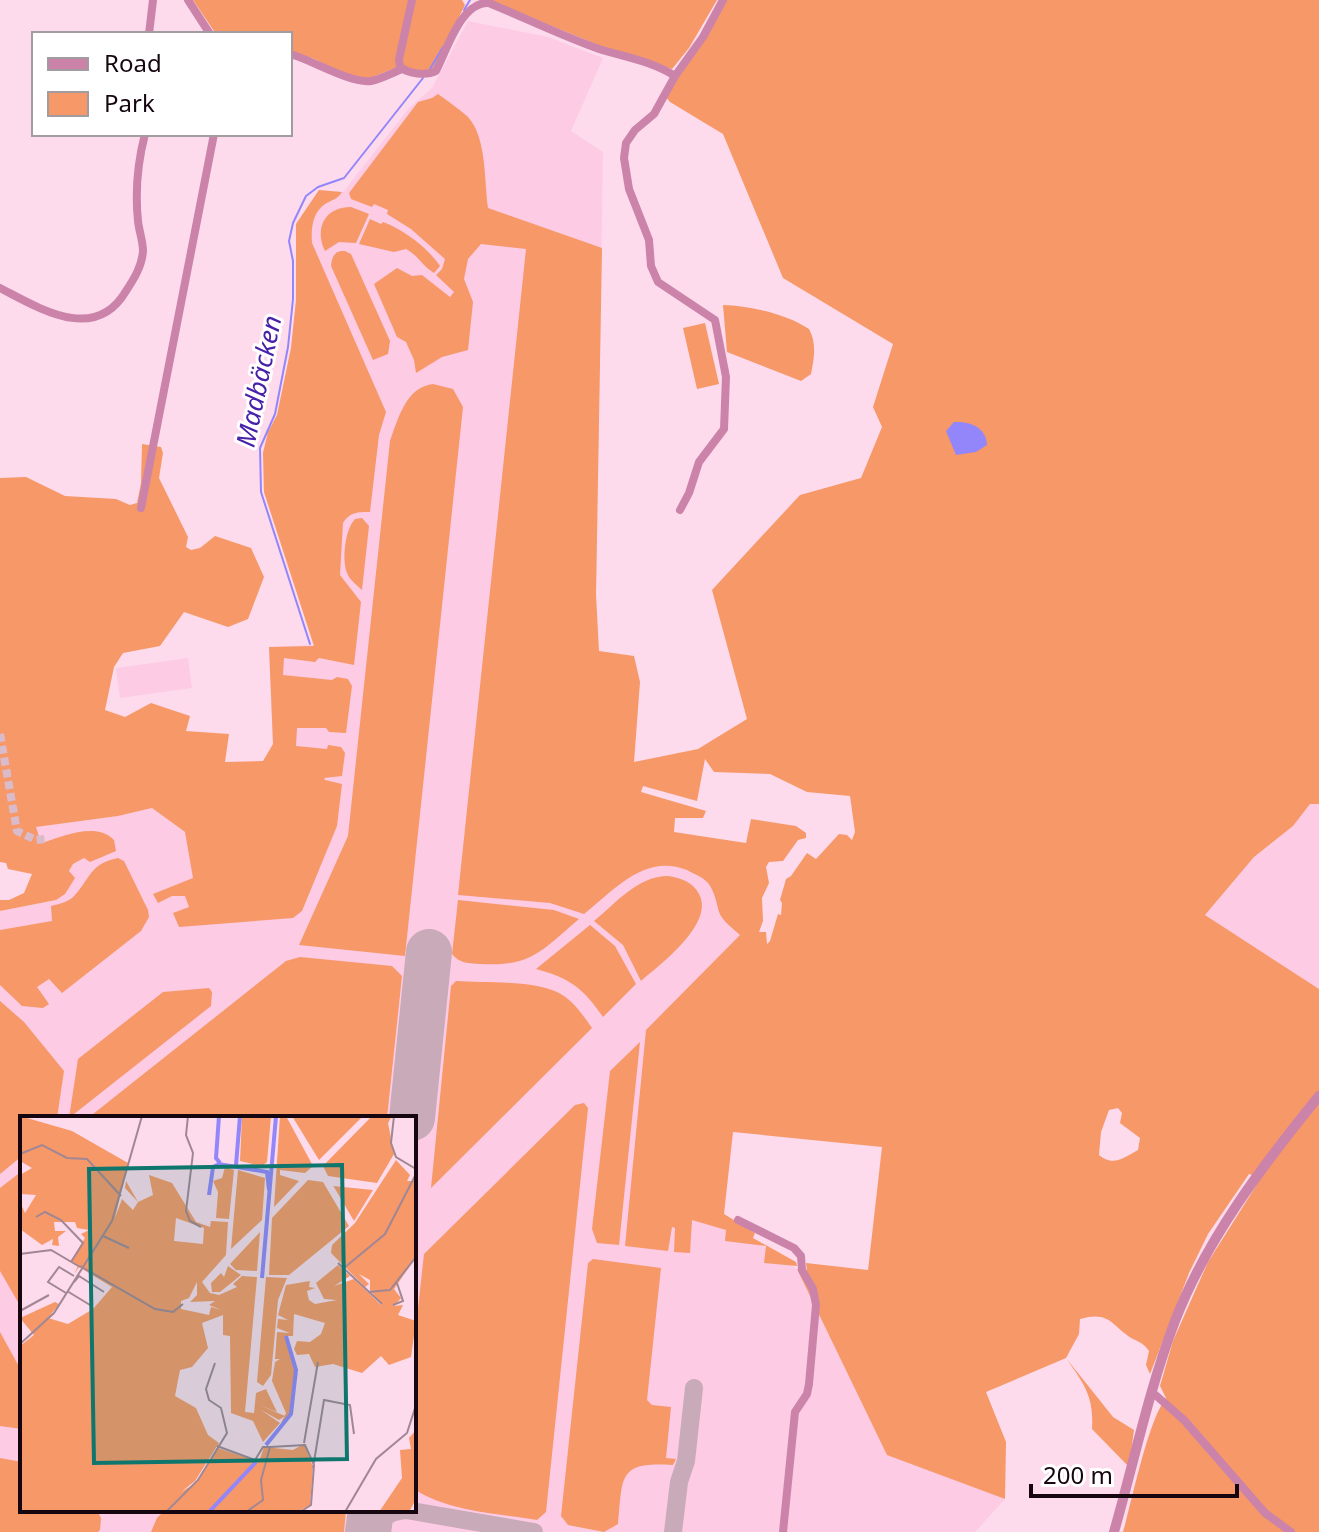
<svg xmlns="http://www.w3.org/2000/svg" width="1319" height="1532" font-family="'Noto Sans',sans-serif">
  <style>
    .built { fill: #fdcbe4; fill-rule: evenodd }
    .green { fill: #f79868; fill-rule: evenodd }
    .water { fill: #9386fa }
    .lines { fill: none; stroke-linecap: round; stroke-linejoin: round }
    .stream { stroke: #9386fa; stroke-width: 2 }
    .taxiway { stroke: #c8aab9; stroke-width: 18 }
    .runway { stroke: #c8aab9; stroke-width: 46 }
    .minor-tunnel { stroke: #dabbcb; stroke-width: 8; stroke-dasharray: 8 4; stroke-linecap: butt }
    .minor { stroke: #cb83aa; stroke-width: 8 }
    .tertiary { stroke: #cb83aa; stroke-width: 10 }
    .labels { text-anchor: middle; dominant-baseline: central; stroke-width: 6; stroke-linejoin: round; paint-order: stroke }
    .water-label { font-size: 26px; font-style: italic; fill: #4721a8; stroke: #fff }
    .inset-river { fill: none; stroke: #9386fa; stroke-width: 4 }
    .inset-road { fill: none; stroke: #a18694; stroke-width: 2 }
    .view { fill: #0f766e; fill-opacity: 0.15; stroke: #0f766e; stroke-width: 4 }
    .inset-edge { fill: none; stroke: #16060f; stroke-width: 4 }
  </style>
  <rect width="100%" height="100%" fill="#fddbec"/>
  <!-- built -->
  <g class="built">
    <path d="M468,21L548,37L603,58L571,131L603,152L596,595L601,832L720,860L757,935L673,1186L797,1269L887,1454L1005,1499L975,1532H0V911L56,900L73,864L84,858L78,833L41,843L36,827L118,816L152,808L252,882L273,744L269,647L314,645L264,492L263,453L268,432L277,415L291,348L296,300V224L319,190L343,192L409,108L432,88ZM22,1118H414V1510H22Z"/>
    <path d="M188,658L192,688L120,698L116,668Z"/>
    <path d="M1310,804H1319V989L1205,915L1254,857L1293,826Z"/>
  </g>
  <!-- green -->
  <g class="green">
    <path d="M193,0H462L465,5L433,69L429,71L395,68L368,79L345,74L312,58L290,51V34H216Z"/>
    <path d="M488,0H717L689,48L672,69L601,46Z"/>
    <path d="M727,0H1319V804H1310L1293,826L1254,857L1205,915L1319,989V1532H1123C1132,1500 1148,1421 1166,1398L1160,1386L1173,1341L1208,1262L1261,1178L1249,1174L1208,1234L1189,1273L1150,1374L1146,1365L1149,1351C1143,1343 1141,1343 1133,1339C1112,1327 1111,1310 1080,1319L1079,1334L1066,1358L1113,1417L1134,1430L1129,1467L1092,1429C1094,1396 1084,1384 1066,1358L986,1392L1006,1442L1005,1499L887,1455L797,1269L807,1271L806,1263L868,1270L882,1147L733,1132L724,1214L755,1233L753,1238L796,1262L797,1266L764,1263L766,1246L725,1241L726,1230L692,1220L690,1253L674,1252L675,1228L672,1227L668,1251L625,1246L646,1030L740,935C734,929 722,921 719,912C716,902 715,892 708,883C703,877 694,874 687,870C645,853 614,890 584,914L550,903L458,895L526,249L481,244L468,259L464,279L473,302L468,350L442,357L416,373L414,360L406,342L397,337L374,284L397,268L412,276L422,275L450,297L454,292L436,275L442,269L445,259L411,229L387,214L388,210L374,204L372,207L351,199L349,193L418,102L432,98L438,94C448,101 459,109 468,117C487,138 484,180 488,208L602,248L596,595L599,651L634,656L640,682L634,762L698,749L747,719L712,590L800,495L861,478L882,427L873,407L893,344L783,278L723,134L670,102L666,97ZM705,759L714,772L770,774L807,792L850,796L855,832L852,840L847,835L839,834L816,859L807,853L791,876L786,879L780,900L782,903L781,915L778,914L770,941L767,944L766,932H759L763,921L762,898L769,883L766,867L769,862L783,861L798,840L806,838V833L796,826L751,819L746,843L674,832L675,818H703L706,811L641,792L643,786L697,801ZM1118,1108L1122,1113L1120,1123L1140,1138L1138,1150C1123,1158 1114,1167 1099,1155L1101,1132L1109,1110Z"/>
    <path d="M319,190L342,192C337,200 333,199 325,204C312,213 311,229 312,243L386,412L379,435L370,512C357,512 350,512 343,523L340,575L361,602L354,665L319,658L315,662L284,658L283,675L332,680L337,677L348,679L352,686L346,733L329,732L326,728H297L296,746L327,749L328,745L341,747L345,753L342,776L324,778L325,780L342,784L337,826L302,911L293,918L179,927L173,913L189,907L185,896H172L158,903L153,894L193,878L185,832L152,808L118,816L36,827L41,843C62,837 96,821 114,840L116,851L90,862L84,858L73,864L69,871L75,878L65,894L56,900L0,911V900H9L24,893L32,874L8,869L6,863L0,862V478L26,477L65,496L116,499L130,505L137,503L141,483L142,444L161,447L163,453L159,478L188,537L186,547L191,550L200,548L215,536L251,548L264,577L248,619L228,627L184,612L160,646L123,653L114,667L105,710L125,717L151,703L190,716L186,731L229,734L225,762L263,761L273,744L269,647L314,646L264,492L263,453L268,432L277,415L291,348L296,300V224Z"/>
    <path d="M351,207L369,214L356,243L339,242L325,251C314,228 325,207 351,207Z"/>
    <path d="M370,219L381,224L383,222C403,229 428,248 440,266L434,273C421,265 420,257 406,249L394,252L359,244Z"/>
    <path d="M345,251L351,254L390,341L388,354L373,360L331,266C332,256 335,250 345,251Z"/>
    <path d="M723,305C751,306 786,314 809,329C817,344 814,358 811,374L801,381L727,352Z"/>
    <path d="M705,323L719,384L697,389L683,328Z"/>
    <path d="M433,384L453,389L463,407L405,956L299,945L348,836L390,441C398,419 406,387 433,384Z"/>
    <path d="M362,518L369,526L362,590C357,585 351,581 348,575C341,562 345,529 355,519Z"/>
    <path d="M118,858L124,861L148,910L149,917L141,931L62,993L49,979L37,987L49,1004L43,1008L22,1006L0,985V930L52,921L51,906C59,904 69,902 75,895C91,877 90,864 118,858Z"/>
    <path d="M668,876C681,878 693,882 699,894C715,923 661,964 641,981L623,945L594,921C616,903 638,876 668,876Z"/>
    <path d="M458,900L554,910L579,919C542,950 532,967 481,964C469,963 460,964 452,954Z"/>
    <path d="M590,925L615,946L636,984L603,1017C583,988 570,978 536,969Z"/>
    <path d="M300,957L392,966L402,976L387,1118H88L286,961Z"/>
    <path d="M456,981C485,983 531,980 557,992C572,999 583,1015 592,1028L431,1188L451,986Z"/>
    <path d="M209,988L212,992L211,1006L69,1118L78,1059L163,992Z"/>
    <path d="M0,1001L24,1022L64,1071L57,1118H22V1156L0,1174Z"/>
    <path d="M640,1042L619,1245L597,1243L592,1229L610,1071Z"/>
    <path d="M584,1103L588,1108L546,1512L537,1520C497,1513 449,1512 414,1489V1345L424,1254L575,1105Z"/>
    <path d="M22,1171V1309L0,1271V1188Z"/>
    <path d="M593,1259L661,1268L647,1400L652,1405L671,1407L666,1458L676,1459L673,1465C617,1461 623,1477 618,1524L604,1532L568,1525L561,1516L588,1263Z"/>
    <path d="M0,1332L22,1372V1429L0,1426Z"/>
    <path d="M0,1458L22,1462V1510H97L101,1518L100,1530L98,1532H0Z"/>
    <path d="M165,1510L323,1511L346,1510L344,1532H151L157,1518Z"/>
  </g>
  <!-- water -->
  <path class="water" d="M954,422C970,421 986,427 987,445L976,452L956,455L946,431Z"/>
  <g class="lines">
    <!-- stream -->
    <g class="stream">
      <path d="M464,10L470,0"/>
      <path d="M430,69L443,47"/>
      <path d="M310,644L261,492L260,448L275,414L288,347L293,299V261L289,241L293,223L306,196L318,187L344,178L423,78"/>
    </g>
    <!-- taxiway -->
    <g class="taxiway">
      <path d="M371,1532C379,1518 390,1511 406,1510L534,1532"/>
      <path d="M673,1532L679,1482L686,1461L694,1388"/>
    </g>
    <!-- runway -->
    <g class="runway">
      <path d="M412,1118L429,952"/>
      <path d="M368,1532L371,1510"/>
    </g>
    <!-- minor-tunnel -->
    <path class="minor-tunnel" d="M0,734L17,831L36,840L45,839"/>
    <!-- minor -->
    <g class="minor">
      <path d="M188,0L210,34"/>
      <path d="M412,0L399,59L400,67C409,74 426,76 436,71C447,50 461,1 489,3C525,18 562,36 599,49C625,57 651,61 675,76"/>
      <path d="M149,34L153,0"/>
      <path d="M290,54C312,60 351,84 371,81C381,79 392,73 402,69"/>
      <path d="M0,288C39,308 95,344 126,291C134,279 142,266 143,251C143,241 139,231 138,221C135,192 138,161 145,134"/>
      <path d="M141,508L214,134"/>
      <path d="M680,510L689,493L699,462L724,429L726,377L715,320L658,282L651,266L649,240L629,189L624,158L626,143L635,130L654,114L675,76L703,37L723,0"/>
      <path d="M738,1220L794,1248L801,1256L802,1270L813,1289L816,1305L809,1384L807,1394L795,1412L783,1532"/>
      <path d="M1152,1392L1184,1420L1265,1513L1291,1532"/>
    </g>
    <!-- tertiary -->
    <path class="tertiary" d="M1114,1532C1134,1462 1149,1389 1175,1321C1207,1238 1263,1165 1319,1096"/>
  </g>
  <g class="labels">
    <!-- water labels -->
    <g class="water-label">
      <text transform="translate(258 381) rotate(-78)">Madbäcken</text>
    </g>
  </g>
  <!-- overview -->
  <g transform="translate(20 1116)">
    <rect width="396" height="396" fill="#fddbec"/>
    <path d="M0,0L52,15L108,47L95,102L102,83L113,94L118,86L105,72L106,65L118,86L133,79L129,59L152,67L176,106L190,111L191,105L208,106L206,139L182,166L190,177L199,179L217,171L213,168L222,160L237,161L225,296L234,297L236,277L246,273L257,296L239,289L265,300L259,304L241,294L260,307L243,326L233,305L211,297L210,220L203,219V199L182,207L188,232L172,251L160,254L155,280L176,292L188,319L199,327L175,365L161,376L176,367L198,332L239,346L244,331L273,334L284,328L293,351L290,389L277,396H0V230L14,219L0,202L35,186L39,188L28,202L48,208L73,193L92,171L59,151L54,158L58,150L51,145L65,122L61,118L69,114L57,112L55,106H34L35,115H46L38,121L39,130L32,129L33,123L22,129L0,113V86L5,97L16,79L1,78L0,59L12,52L0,45ZM156,102L184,112L183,128L154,125ZM177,166V179L170,186L195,185L189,189L201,194L191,191L189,199L161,193V185L169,182ZM222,0H251L247,46L242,50L220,45ZM260,0H266L293,50L285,57L260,54V59L279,65L254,91ZM272,0H343L299,44ZM352,0H372L368,7L374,38L357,67L308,60L303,50ZM376,44L390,59L387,65H396V141L374,173L381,182L374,190L383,189L378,199L396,205L391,241L369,249L361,240L342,257L313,248L295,251L289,238L277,239L274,233L277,225L290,226L301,218L305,207L274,198L273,220H265L275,257L270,301L261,307L266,297L252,265L255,246L260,243H255L257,216L270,217L257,212L258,203L268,204L258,199L266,169L290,165L289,171L295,172L287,175L289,184L295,188L317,184L304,183L296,167L318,149L330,160L314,170L334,163L362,190L350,174V164L339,158L349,168L345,171L311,137L312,129L335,107ZM205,51L214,54L209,103L196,102L198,76L193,65L202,62ZM218,54L245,62L242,104L211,133ZM288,64L303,66L329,110L269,159H249L252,102ZM313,70L353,74L334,105L314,71ZM240,116L237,155L216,154L210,148ZM208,150L221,159L200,176H192L191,167L201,157L204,161ZM246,161L267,162L258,184L251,259L243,270L237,266ZM396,314V383L389,396H359L382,362L380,334L391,333L389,322Z" fill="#f79868" fill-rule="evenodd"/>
    <path class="inset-river" d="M199,0L196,42L200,47M216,49L220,0M189,79L193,51L199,48L247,56L249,74M242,162L256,0M246,329L271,298L276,254L266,220M189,396L236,346"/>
    <path class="inset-road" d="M168,0L166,19L173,37L166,95L170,105L181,111M374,0L371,27L376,41L396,53M0,38L22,29L47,42L67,43L101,80M16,101L25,96L41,104L63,127L51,146M83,120L109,132M0,138L31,134L60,151M318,147L362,188M60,150L135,193L153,196L163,188M324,152L365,118L396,58M54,166L59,160L84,176M47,175L70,189M348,176L370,174L396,141M46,177L28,166L39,151L54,160M373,189L383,185L377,167M0,195L29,179M0,228L34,197L92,105L122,0M284,327L298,246M197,330L235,344L243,331H250L241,364L243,384L226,396M250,331L285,329L294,349L291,389L280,396M293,352L304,284L330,289L334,318M146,396L178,364L207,317L201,292L189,284L186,273L195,247M325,396L356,343L387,317L396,289"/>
    <path class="view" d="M322,49L327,343L74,347L69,53Z"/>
    <rect width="396" height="396" class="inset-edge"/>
  </g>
  <!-- legend -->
  <rect x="32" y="32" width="260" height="104" fill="#ffffff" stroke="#a29b9f" stroke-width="2"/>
  <rect x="48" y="58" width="40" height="12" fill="#cb83aa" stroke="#a29b9f" stroke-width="2"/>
  <text x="104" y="72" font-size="24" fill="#16060f">Road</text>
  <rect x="48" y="92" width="40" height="24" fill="#f79868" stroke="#a29b9f" stroke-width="2"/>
  <text x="104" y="112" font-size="24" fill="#16060f">Park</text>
  <!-- scale -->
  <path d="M1031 1484v12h206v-12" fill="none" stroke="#16060f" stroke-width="4"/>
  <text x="1043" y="1484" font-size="24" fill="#16060f" stroke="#ffffff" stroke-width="6" paint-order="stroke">200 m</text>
</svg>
